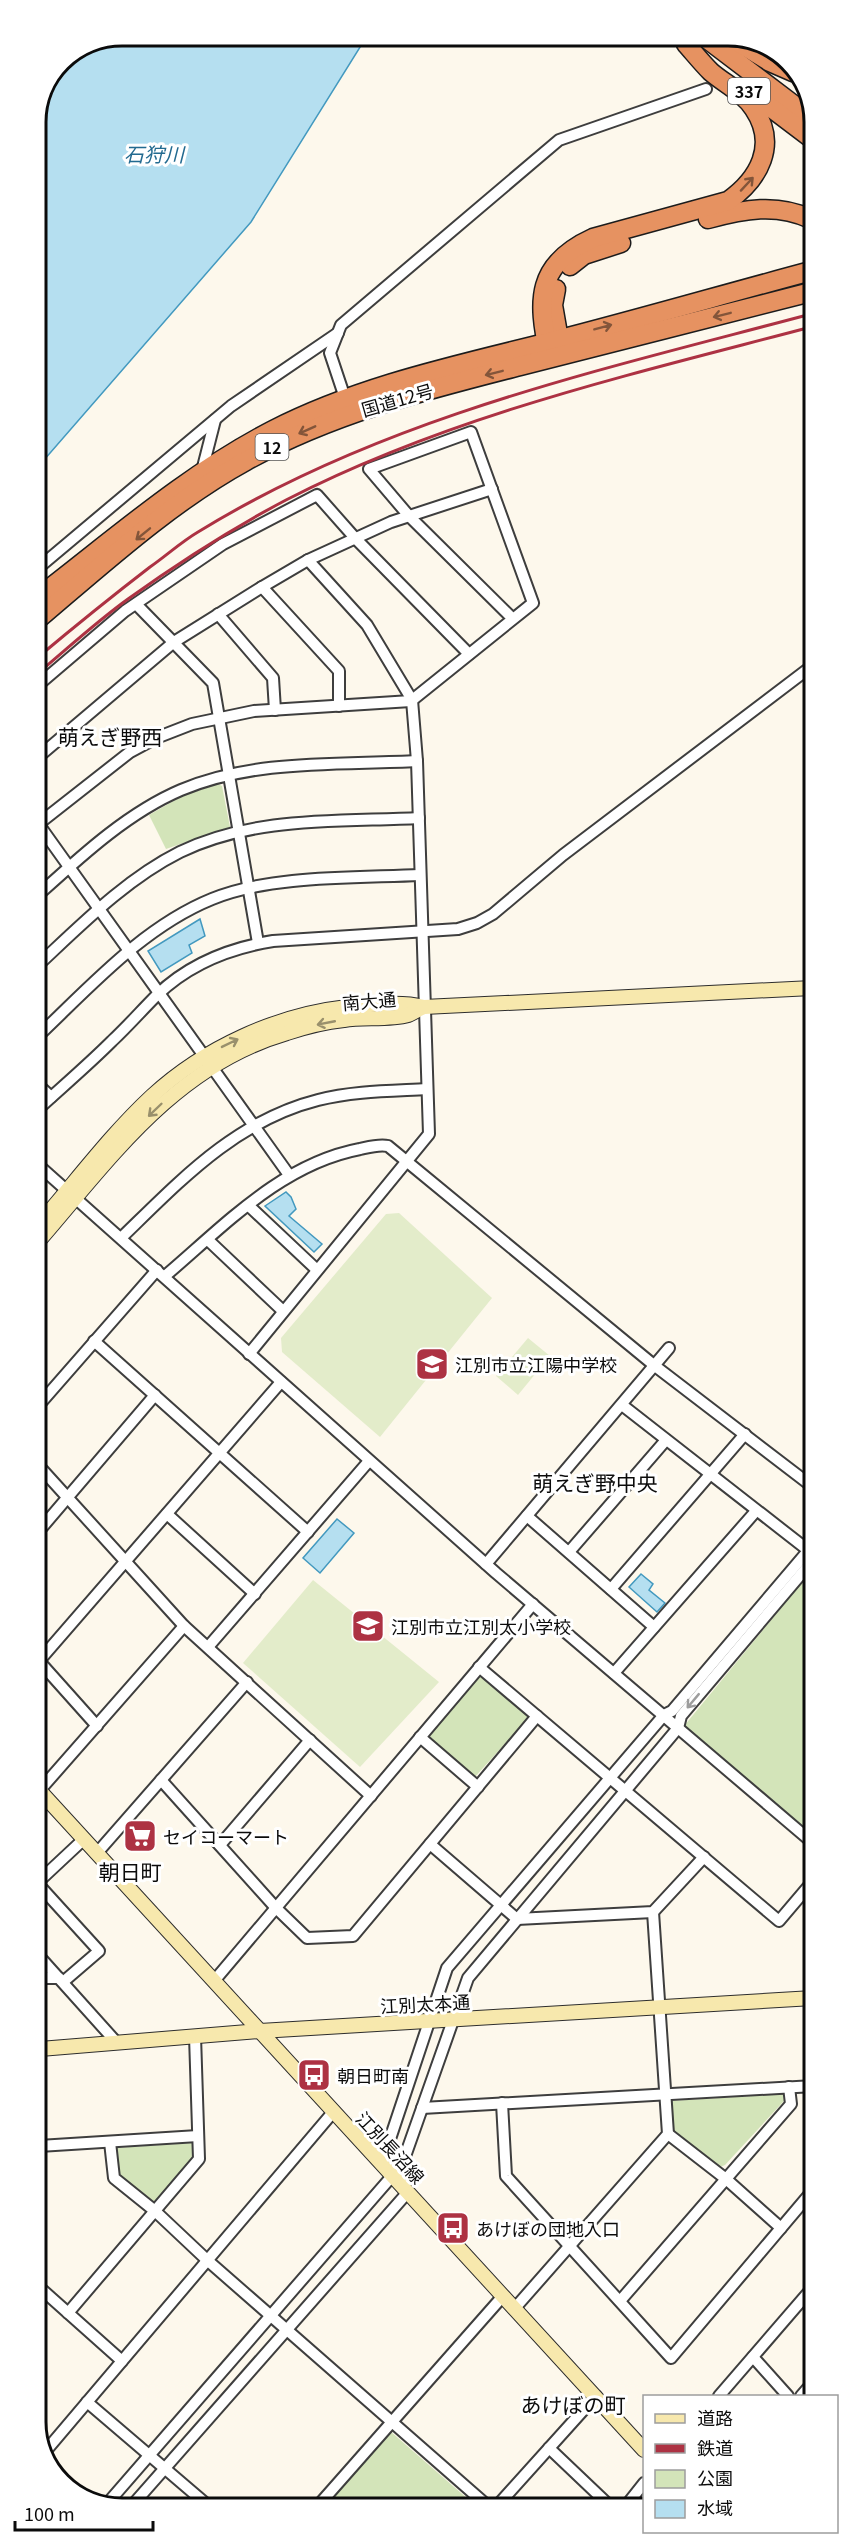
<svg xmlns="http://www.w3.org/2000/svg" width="850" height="2545" font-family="Georgia,'Noto Sans JP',serif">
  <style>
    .green { fill: #d3e4b9 }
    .pitch { fill: #e3ecca }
    .water { fill: #b5dff0; stroke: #4399bf; stroke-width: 1.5 }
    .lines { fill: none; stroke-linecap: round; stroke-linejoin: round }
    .street-casing { stroke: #3e3e3e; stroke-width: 14 }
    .secondary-casing { stroke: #2d2d2d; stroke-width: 16 }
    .highway-casing { stroke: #1c1c1c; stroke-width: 21 }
    .street { stroke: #fff; stroke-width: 10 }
    .secondary { stroke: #f7e8ad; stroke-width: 14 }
    .highway { stroke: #e69261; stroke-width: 18 }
    .rail { stroke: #ad3243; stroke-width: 3 }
    .oneway { stroke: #83553a }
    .oneway2 { stroke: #99906c }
    .oneway3 { stroke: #9d9d9d }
    .labels { text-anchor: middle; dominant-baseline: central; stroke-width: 6; stroke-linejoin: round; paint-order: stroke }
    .shield { fill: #fff; stroke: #545454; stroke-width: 1.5 }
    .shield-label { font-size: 16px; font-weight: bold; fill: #0b0b0b }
    .street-label { font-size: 18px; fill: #0b0b0b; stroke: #fff }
    .poi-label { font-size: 18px; fill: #0b0b0b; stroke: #fff; text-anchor: start }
    .water-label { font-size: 20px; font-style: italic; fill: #226a90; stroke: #fff }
    .quarter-label { font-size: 21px; fill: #0b0b0b; stroke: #fff }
    .rim { fill: none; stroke: #0b0b0b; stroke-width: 3 }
  </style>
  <rect width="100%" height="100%" fill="#fdf8ec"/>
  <!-- green -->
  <g class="green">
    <path d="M218,784L222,786L230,827L166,849L149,815L182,796Z"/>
    <path d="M813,1569V1837L684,1726Z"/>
    <path d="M481,1675L530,1716L474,1778L427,1736Z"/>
    <path d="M783,2094L784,2101L725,2165L720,2167L671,2129L670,2101Z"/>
    <path d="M192,2143V2160L154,2202L116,2172L115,2148Z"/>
    <path d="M390,2431L477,2507L325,2508Z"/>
  </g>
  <!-- pitch -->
  <g class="pitch">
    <path d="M399,1213L492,1298L380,1437L282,1352L281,1338L386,1214Z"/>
    <path d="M528,1338L550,1356L518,1395L496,1376Z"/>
    <path d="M313,1580L439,1682L360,1767L243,1663Z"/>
  </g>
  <!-- water -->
  <g class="water">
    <path d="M122,36H367L251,222L37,468L36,117L61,61Z"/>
    <path d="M200,919L205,936L189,945L192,953L161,972L148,951Z"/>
    <path d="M286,1192L291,1197L296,1209L289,1216L322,1244L314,1252L265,1206Z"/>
    <path d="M337,1519L354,1533L320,1573L303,1558Z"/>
    <path d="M641,1574L653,1584L649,1590L665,1603L657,1612L629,1587Z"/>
  </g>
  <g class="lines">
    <!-- street casing -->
    <g class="street-casing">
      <g id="street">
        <path d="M345,398L330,353L341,325L559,140L706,89"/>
        <path d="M202,471L215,420"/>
        <path d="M37,569L231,406L338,333"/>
        <path d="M262,587L339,671V706"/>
        <path d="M136,604L213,683L258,943"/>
        <path d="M218,614L273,678L275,710"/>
        <path d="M37,686L125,611L223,544L317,495L355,538L469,654"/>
        <path d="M37,758L174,642L262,587L308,560L391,522L492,489"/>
        <path d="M37,822L289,1175"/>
        <path d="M37,825L130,752L156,738L192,724L254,711L411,701L533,603L471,432L369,469L409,516L513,619"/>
        <path d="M37,896C80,857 127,813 181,790C254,759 339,765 417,761"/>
        <path d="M37,966C81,925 126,879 180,852C254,816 339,822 419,818"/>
        <path d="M37,1037C90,987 143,927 212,899C269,875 358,878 420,875"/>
        <path d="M37,1084L51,1097"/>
        <path d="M37,1110C62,1087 88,1065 112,1041C128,1026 142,1010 157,995C189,964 230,948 273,941L458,929L477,923L493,914L563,855L812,666"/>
        <path d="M37,1164L496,1573L813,1843"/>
        <path d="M249,1206L317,1270"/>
        <path d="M121,1238C180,1181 235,1121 318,1100C353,1091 391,1091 427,1089"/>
        <path d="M208,1240L283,1311"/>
        <path d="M165,1276C224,1226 281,1164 360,1149C369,1147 379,1144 388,1146L655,1366L813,1487"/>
        <path d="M94,1341L308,1532"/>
        <path d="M249,1354L429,1134L417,761L412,700L367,625L308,560"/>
        <path d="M622,1405L813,1554"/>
        <path d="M38,1406L157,1270"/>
        <path d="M38,1465L184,1626L371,1796"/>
        <path d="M167,1514L255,1594"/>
        <path d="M527,1516L654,1627"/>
        <path d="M38,1532L155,1395"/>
        <path d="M569,1552L666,1440"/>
        <path d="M486,1564L669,1348"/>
        <path d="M611,1589L745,1434"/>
        <path d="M208,1647L369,1461"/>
        <path d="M38,1660L97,1726"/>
        <path d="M39,1661L281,1382"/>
        <path d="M479,1667L779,1921L813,1881"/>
        <path d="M614,1673L756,1511"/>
        <path d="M420,1737L478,1787"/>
        <path d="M161,1780L276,1908L307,1938L353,1936L537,1716"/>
        <path d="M40,1790L184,1626"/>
        <path d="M430,1844L517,1919L653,1912L704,1857"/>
        <path d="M220,1845L310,1740"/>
        <path d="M97,1853L247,1682"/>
        <path d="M38,1882L84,1839"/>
        <path d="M38,1884L99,1951L63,1982"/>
        <path d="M38,1955L117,2043"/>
        <path d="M38,1978H59"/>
        <path d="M214,1981L533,1604"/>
        <path d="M38,2044V2107"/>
        <path d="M502,2103L506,2176L671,2358L814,2189"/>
        <path d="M422,2108L814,2086"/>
        <path d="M668,2134L726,2179L781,2228"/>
        <path d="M110,2142L114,2178L155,2211L207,2260L489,2507"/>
        <path d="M39,2146L198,2136"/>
        <path d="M382,2163L447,1968L664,1715L672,1711L813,1545"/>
        <path d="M397,2179L468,1978L678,1728L681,1716L813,1560"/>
        <path d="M39,2287L122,2361"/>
        <path d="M620,2301L791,2104L789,2087"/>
        <path d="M515,2308L668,2134L653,1912"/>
        <path d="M68,2313L199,2159L195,2036"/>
        <path d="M753,2357L788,2396"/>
        <path d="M719,2396L814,2286"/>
        <path d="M801,2396L814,2381"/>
        <path d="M87,2402L211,2508"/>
        <path d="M549,2448L611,2507"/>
        <path d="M44,2453L334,2111"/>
        <path d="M106,2505L393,2175"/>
        <path d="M496,2507L596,2396"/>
        <path d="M625,2507L644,2483"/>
        <path d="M316,2508L503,2296"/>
        <path d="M129,2509L408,2192"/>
      </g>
    </g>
    <!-- secondary casing -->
    <g class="secondary-casing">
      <g id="secondary">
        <path d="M37,1226C74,1184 110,1135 152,1096C204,1048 276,1015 347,1007C373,1005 399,1001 424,1007L812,988"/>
        <path d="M37,1243C110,1159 174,1066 287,1033C305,1027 325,1022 344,1020C363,1017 390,1020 408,1015C413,1013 419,1009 424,1007"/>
        <path d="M38,1789L644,2450"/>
        <path d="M40,2049L260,2031L813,1998"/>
      </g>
    </g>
    <!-- highway casing -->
    <g class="highway-casing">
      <g id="highway">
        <path d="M703,36L811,118"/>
        <path d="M728,36L770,62L793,72"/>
        <path d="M746,89L811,138"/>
        <path d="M708,219C744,209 777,203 811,219"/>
        <path d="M570,266L584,255L621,243"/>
        <path d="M556,289L553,305L561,351"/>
        <path d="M549,354C537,300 536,264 593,238L728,201C759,179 778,145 754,109C744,93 725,84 711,72C702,63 694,53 686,44"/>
        <path d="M37,598C114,539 186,475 273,430C361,385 458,365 553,341C639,319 725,294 811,271"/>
        <path d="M37,620C102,565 171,502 246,461C333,413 426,390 520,366C617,341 714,317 811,292"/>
      </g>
    </g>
    <!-- street -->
    <use href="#street" class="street"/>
    <!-- secondary -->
    <use href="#secondary" class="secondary"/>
    <!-- highway -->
    <use href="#highway" class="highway"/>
    <!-- rail -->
    <g class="rail">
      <path d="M37,658C74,627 111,597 150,567C166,556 181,542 198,532C385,417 601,370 811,314"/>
      <path d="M37,674C67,649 96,622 128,599C178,563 231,529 286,500C451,415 633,374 811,327"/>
    </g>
  </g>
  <!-- one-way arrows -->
  <defs><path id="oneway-shaft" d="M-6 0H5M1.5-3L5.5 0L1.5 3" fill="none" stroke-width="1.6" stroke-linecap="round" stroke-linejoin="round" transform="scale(1.5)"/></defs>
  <g class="oneway">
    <use href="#oneway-shaft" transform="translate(747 184) rotate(-47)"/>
    <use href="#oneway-shaft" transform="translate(722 315) rotate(166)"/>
    <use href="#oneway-shaft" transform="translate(603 327) rotate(-15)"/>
    <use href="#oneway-shaft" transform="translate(494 373) rotate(166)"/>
    <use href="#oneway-shaft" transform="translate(307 430) rotate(156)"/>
    <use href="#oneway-shaft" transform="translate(143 534) rotate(141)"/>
  </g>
  <g class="oneway2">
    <use href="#oneway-shaft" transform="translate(326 1023) rotate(169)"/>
    <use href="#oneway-shaft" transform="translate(230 1043) rotate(-26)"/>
    <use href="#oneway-shaft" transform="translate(155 1110) rotate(136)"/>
  </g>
  <use class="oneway3" href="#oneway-shaft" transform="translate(693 1701) rotate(130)"/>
  <!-- icons -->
  <defs>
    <g id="school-square" transform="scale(1.725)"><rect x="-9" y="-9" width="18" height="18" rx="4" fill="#ad3243" stroke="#fff"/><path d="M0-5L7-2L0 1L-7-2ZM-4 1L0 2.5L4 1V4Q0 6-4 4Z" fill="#fff"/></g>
    <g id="supermarket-square" transform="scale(1.725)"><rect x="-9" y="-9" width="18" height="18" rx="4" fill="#ad3243" stroke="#fff"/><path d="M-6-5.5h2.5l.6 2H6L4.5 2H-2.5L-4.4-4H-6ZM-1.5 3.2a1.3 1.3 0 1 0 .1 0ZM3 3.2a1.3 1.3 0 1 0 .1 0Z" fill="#fff"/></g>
    <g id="bus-square" transform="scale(1.725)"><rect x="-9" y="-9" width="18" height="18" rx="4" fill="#ad3243" stroke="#fff"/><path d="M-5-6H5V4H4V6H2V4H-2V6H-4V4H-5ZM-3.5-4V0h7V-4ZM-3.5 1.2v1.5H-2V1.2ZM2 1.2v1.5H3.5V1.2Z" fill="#fff"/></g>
  </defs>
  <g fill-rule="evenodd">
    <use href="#school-square" x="432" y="1364"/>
    <use href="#school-square" x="368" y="1626"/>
    <use href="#supermarket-square" x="140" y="1836"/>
    <use href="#bus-square" x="314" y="2075"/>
    <use href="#bus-square" x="453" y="2228"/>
  </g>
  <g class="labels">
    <!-- shield labels -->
    <g class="shield">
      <rect x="728" y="78" width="42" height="26" rx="4.5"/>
      <rect x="255.5" y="434" width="33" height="26" rx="4.5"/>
    </g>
    <g class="shield-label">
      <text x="749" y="91">337</text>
      <text x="272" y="447">12</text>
    </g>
    <!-- street labels -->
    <g class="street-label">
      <text transform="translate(397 399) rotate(-16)">国道12号</text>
      <text transform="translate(369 1000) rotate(-5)">南大通</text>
      <text transform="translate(425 2003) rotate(-3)">江別太本通</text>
      <text transform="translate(391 2147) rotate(47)">江別長沼線</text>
    </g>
    <!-- poi labels -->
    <g class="poi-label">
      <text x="455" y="1364">江別市立江陽中学校</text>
      <text x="391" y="1626">江別市立江別太小学校</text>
      <text x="163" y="1836">セイコーマート</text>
      <text x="337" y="2075">朝日町南</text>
      <text x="476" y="2228">あけぼの団地入口</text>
    </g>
    <!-- water labels -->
    <g class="water-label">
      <text x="154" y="153">石狩川</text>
    </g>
    <!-- quarter labels -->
    <g class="quarter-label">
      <text x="110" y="736">萌えぎ野西</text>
      <text x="595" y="1482">萌えぎ野中央</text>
      <text x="130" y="1871">朝日町</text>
      <text x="573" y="2404">あけぼの町</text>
    </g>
  </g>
  <!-- crop -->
  <path d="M0 0H850V2545H0ZM122 46H728A76 76 0 0 1 804 122V2422A76 76 0 0 1 728 2498H122A76 76 0 0 1 46 2422V122A76 76 0 0 1 122 46Z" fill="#fff" fill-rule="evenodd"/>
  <path class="rim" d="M122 46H728A76 76 0 0 1 804 122V2422A76 76 0 0 1 728 2498H122A76 76 0 0 1 46 2422V122A76 76 0 0 1 122 46Z"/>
  <!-- legend -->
  <rect x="643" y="2395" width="195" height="138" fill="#ffffff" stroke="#9d9d9d" stroke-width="1.5"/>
  <rect x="655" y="2414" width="30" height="9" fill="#f7e8ad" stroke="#9d9d9d" stroke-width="1.5"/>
  <text x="697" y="2425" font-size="18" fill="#0b0b0b">道路</text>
  <rect x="655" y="2444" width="30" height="9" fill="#ad3243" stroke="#9d9d9d" stroke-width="1.5"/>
  <text x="697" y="2455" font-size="18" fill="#0b0b0b">鉄道</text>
  <rect x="655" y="2470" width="30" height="18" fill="#d3e4b9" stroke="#9d9d9d" stroke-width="1.5"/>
  <text x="697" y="2485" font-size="18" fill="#0b0b0b">公園</text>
  <rect x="655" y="2500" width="30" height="18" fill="#b5dff0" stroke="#9d9d9d" stroke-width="1.5"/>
  <text x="697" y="2515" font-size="18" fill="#0b0b0b">水域</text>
  <!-- scale -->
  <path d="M15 2521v9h138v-9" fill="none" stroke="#0b0b0b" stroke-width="3"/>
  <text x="24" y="2521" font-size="18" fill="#0b0b0b" stroke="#ffffff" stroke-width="4.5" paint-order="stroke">100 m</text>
</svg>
